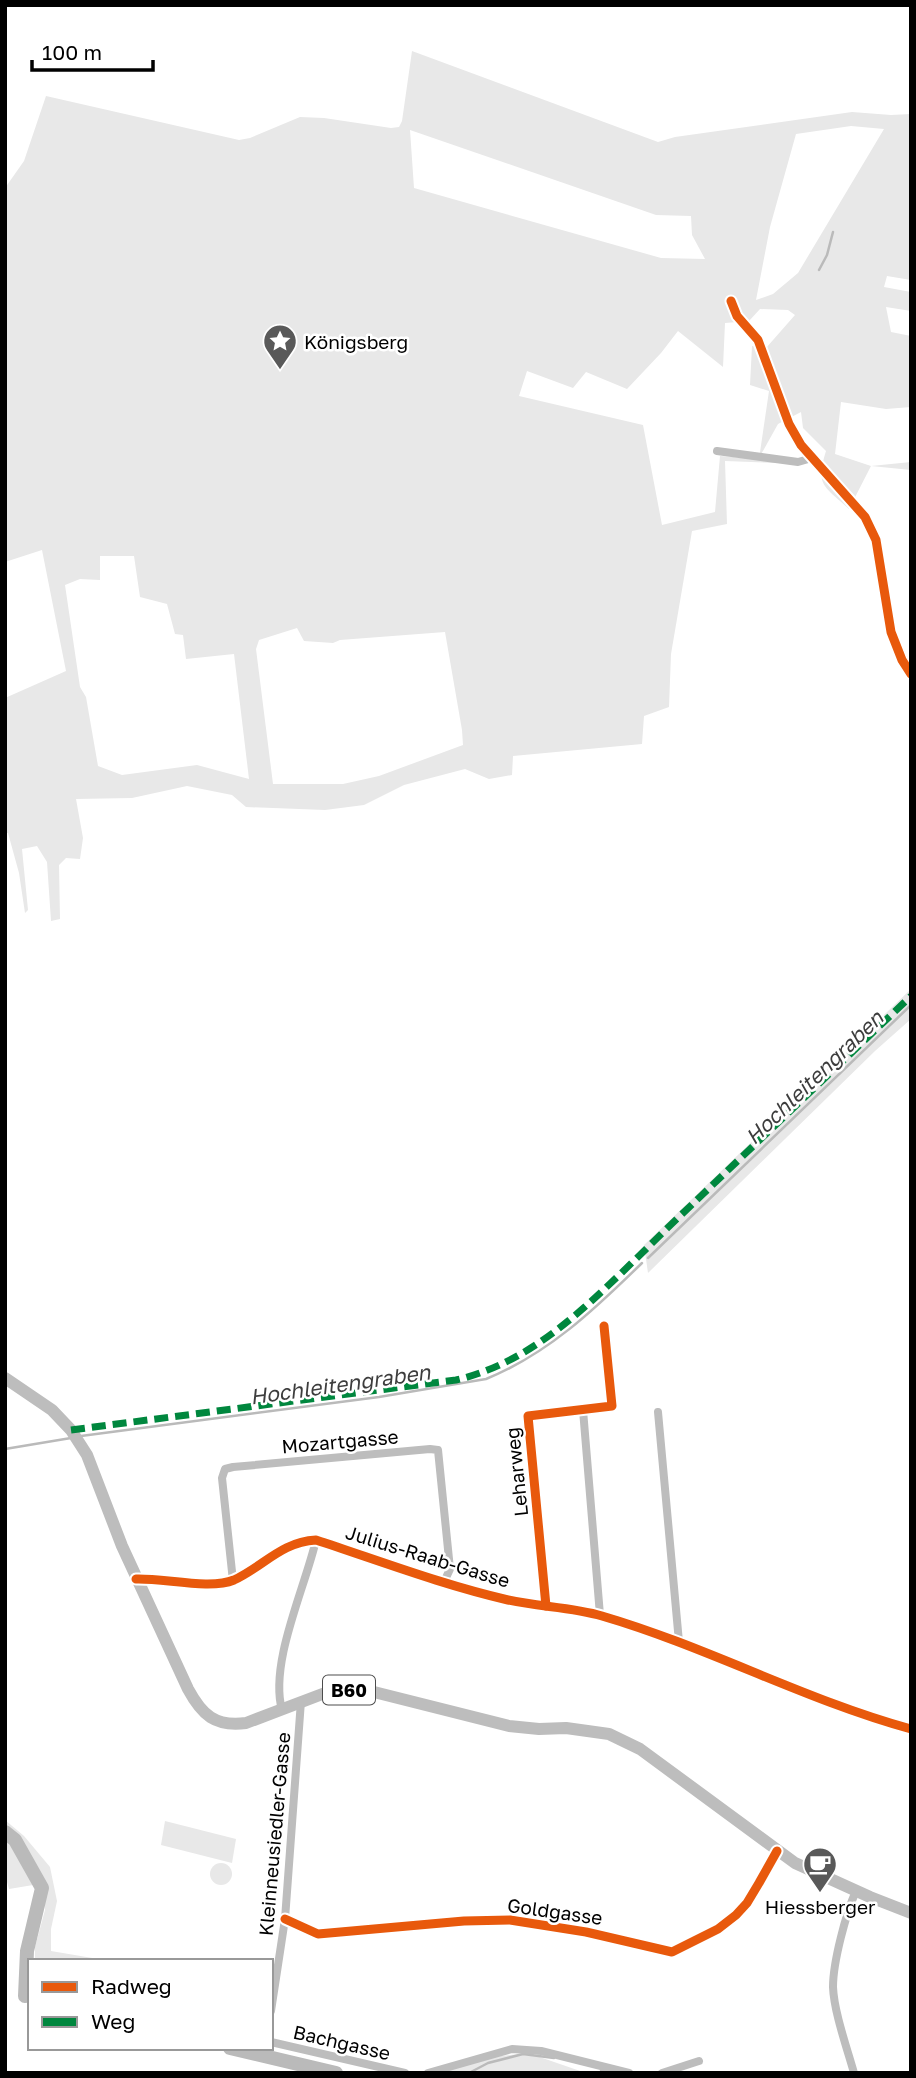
<svg xmlns="http://www.w3.org/2000/svg" width="916" height="2078" font-family="'Golos Text',sans-serif">
  <style>
    .green { fill: #e8e8e8; fill-rule: evenodd }
    .lines { fill: none; stroke-linecap: round; stroke-linejoin: round }
    .stream { stroke: #bababa; stroke-width: 2.5 }
    .river { stroke: #bababa; stroke-width: 14 }
    .minor { stroke: #bdbdbd; stroke-width: 8 }
    .primary { stroke: #bdbdbd; stroke-width: 12 }
    .quiet { stroke: #00873e; stroke-width: 7; stroke-dasharray: 14 7; stroke-linecap: butt }
    .cycleway-casing { stroke: #fff; stroke-width: 13 }
    .cycleway { stroke: #e8590c; stroke-width: 9 }
    .labels { text-anchor: middle; dominant-baseline: central; stroke-width: 5; stroke-linejoin: round; paint-order: stroke }
    .shield { fill: #fff; stroke: #4c4c4c; stroke-width: 2 }
    .shield-label { font-size: 18px; font-weight: bold; fill: #000 }
    .poi-label { font-size: 19px; fill: #000; stroke: #fff; text-anchor: start }
    .street-label { font-size: 19px; fill: #000; stroke: #fff }
    .water-label { font-size: 21px; font-style: italic; fill: #3d3d3d; stroke: #fff }
  </style>
  <rect width="100%" height="100%" fill="#fff"/>
  <!-- green -->
  <g class="green">
    <path d="M412,51L658,142L675,137L852,112L891,115L911,114V280L887,276L884,287L911,292V311L886,307L891,332L911,336V407L886,409L841,402L835,454L871,466L911,462V470L871,466L849,509C824,486 815,486 826,451L803,428L801,412L778,424L759,458L778,463L725,461L727,524L692,531L671,654L669,707L644,716L642,744L513,756L512,775L489,779L465,769L404,785L364,805L325,810L246,807L232,795L187,786L132,798L76,799L83,838L80,859L66,858L59,865L60,919L51,921L47,862L37,846L22,849L28,910L25,913L19,873L8,833H5V698L66,671L42,550L5,562V188L24,161L46,96L239,140L250,138L300,117L324,118L391,128L399,127L402,121ZM851,126L884,129L798,273L773,294L756,300L770,227L796,134ZM410,130L656,215L691,216L692,235L705,259L661,258L414,188ZM760,309L788,310L795,315L766,348L752,346L750,385L769,391L759,459L720,456L715,512L662,525L643,425L519,396L527,371L573,388L586,372L627,389L661,353L678,331L723,367L725,323L749,321ZM100,556H134L140,597L167,604L175,634L183,635L186,659L234,654L249,779L197,765L122,775L98,766L86,697L80,687L65,585L80,579L100,580ZM297,628L304,641L333,643L340,640L445,632L462,730L463,745L379,776L343,784H273L256,649L259,640Z"/>
    <path d="M911,989V1019L875,1051L648,1273L644,1245Z"/>
    <path d="M5,1820L24,1836L50,1867L57,1901L51,1929V1951L110,1961H35V1947L45,1910L43,1881L33,1885L9,1889L5,1875Z"/>
    <path d="M165,1821L236,1839L232,1863L161,1845Z"/>
    <circle cx="221" cy="1874" r="11"/>
    <path d="M528,2053L586,2073H434L493,2057Z"/>
  </g>
  <g class="lines">
    <!-- stream -->
    <g class="stream">
      <path d="M819,270L827,255L833,232"/>
      <path d="M648,1258L911,1005"/>
      <path d="M81,1436L379,1397L486,1379C548,1354 595,1309 642,1263"/>
      <path d="M5,1449L71,1438"/>
      <path d="M601,2070L611,2073"/>
      <path d="M469,2073L488,2063L523,2054L554,2058"/>
    </g>
    <!-- river -->
    <g class="river">
      <path d="M5,1832L15,1840L42,1888L27,1951L25,1996"/>
      <path d="M230,2048L336,2073"/>
    </g>
    <!-- minor -->
    <g class="minor">
      <path d="M731,301L737,316L758,340L789,424L801,445L865,517L876,540L891,632L902,660L911,674"/>
      <path d="M717,451L798,462L812,458"/>
      <path d="M583,1410L600,1615"/>
      <path d="M658,1412L679,1642"/>
      <path d="M136,1579C164,1578 210,1590 234,1580C264,1566 281,1542 316,1540C380,1561 443,1585 508,1600C539,1607 572,1607 602,1616C708,1647 805,1700 911,1729"/>
      <path d="M233,1581L222,1478L225,1469L233,1467L430,1449L438,1450L450,1569L444,1582"/>
      <path d="M546,1606L528,1416L612,1406L604,1326"/>
      <path d="M282,1710C269,1663 305,1588 316,1540"/>
      <path d="M285,1919L318,1934L464,1921L510,1920L586,1932L672,1952L718,1929L736,1915L747,1903L759,1883L777,1851"/>
      <path d="M271,2011L285,1919L301,1701"/>
      <path d="M271,2042L405,2073"/>
      <path d="M428,2073L512,2049L541,2051L629,2073"/>
      <path d="M662,2073L699,2061"/>
      <path d="M854,2073C847,2048 834,2012 833,1987C833,1962 846,1913 856,1891"/>
    </g>
    <!-- primary -->
    <path class="primary" d="M5,1378L52,1410L71,1430L87,1455L122,1546L188,1689C202,1715 215,1727 246,1723L325,1693L344,1690H366L509,1726L539,1729L566,1728L609,1734L640,1749L795,1863L870,1897L911,1913"/>
    <!-- quiet -->
    <path class="quiet" d="M71,1430L456,1380C533,1362 587,1306 642,1253C662,1233 683,1213 703,1194C772,1128 842,1062 911,996"/>
    <!-- cycleway casing -->
    <g class="cycleway-casing">
      <g id="cycleway">
        <path d="M731,301L737,316L758,340L789,424L801,445L865,517L876,540L891,632L902,660L911,674"/>
        <path d="M136,1579C164,1578 210,1590 234,1580C264,1566 281,1542 316,1540C380,1561 443,1585 508,1600C539,1607 572,1607 602,1616C708,1647 805,1700 911,1729"/>
        <path d="M546,1606L528,1416L612,1406L604,1326"/>
        <path d="M285,1919L318,1934L464,1921L510,1920L586,1932L672,1952L718,1929L736,1915L747,1903L759,1883L777,1851"/>
      </g>
    </g>
    <!-- cycleway -->
    <use href="#cycleway" class="cycleway"/>
  </g>
  <!-- icons -->
  <defs>
    <g id="sight-pin" transform="scale(1.75)"><path d="M0 17L-7.5 6A9.5 9.5 0 1 1 7.5 6Z" fill="#595959" stroke="#fff"/><path d="M0-6L1.8-2.2L6-1.7L2.9 1.2L3.7 5.4L0 3.3L-3.7 5.4L-2.9 1.2L-6-1.7L-1.8-2.2Z" fill="#fff"/></g>
    <g id="cafe-pin" transform="scale(1.75)"><path d="M0 17L-7.5 6A9.5 9.5 0 1 1 7.5 6Z" fill="#595959" stroke="#fff"/><path d="M-5.5-4.5H6V0H3Q3 3.5 0 3.5H-2.5Q-5.5 3.5-5.5 0ZM3-3.2v2h1.7v-2ZM-6 4.5H4V6H-6Z" fill="#fff"/></g>
  </defs>
  <g fill-rule="evenodd">
    <use href="#sight-pin" x="280" y="341"/>
    <use href="#cafe-pin" x="820" y="1864"/>
  </g>
  <g class="labels">
    <!-- shield labels -->
    <rect class="shield" x="323" y="1675.5" width="52" height="29" rx="5"/>
    <g class="shield-label">
      <text x="349" y="1690">B60</text>
    </g>
    <!-- poi labels -->
    <g class="poi-label">
      <text x="304" y="341">Königsberg</text>
      <text x="820" y="1906" text-anchor="middle">Hiessberger</text>
    </g>
    <!-- street labels -->
    <g class="street-label">
      <text transform="translate(340 1441) rotate(-5)">Mozartgasse</text>
      <text transform="translate(516 1472) rotate(-96)">Leharweg</text>
      <text transform="translate(428 1556) rotate(17)">Julius-Raab-Gasse</text>
      <text transform="translate(274 1834) rotate(-85)">Kleinneusiedler-Gasse</text>
      <text transform="translate(555 1911) rotate(8)">Goldgasse</text>
      <text transform="translate(342 2042) rotate(13)">Bachgasse</text>
    </g>
    <!-- water labels -->
    <g class="water-label">
      <text transform="translate(814 1077) rotate(-44)">Hochleitengraben</text>
      <text transform="translate(340 1384) rotate(-8)">Hochleitengraben</text>
    </g>
  </g>
  <!-- border -->
  <rect width="916" height="2078" fill="none" stroke="#000000" stroke-width="14"/>
  <!-- legend -->
  <rect x="28" y="1959" width="245" height="91" fill="#ffffff" stroke="#999999" stroke-width="2"/>
  <rect x="42" y="1982" width="35" height="10" fill="#e8590c" stroke="#999999" stroke-width="2"/>
  <text x="91" y="1994" font-size="21" fill="#000000">Radweg</text>
  <rect x="42" y="2017" width="35" height="10" fill="#00873e" stroke="#999999" stroke-width="2"/>
  <text x="91" y="2029" font-size="21" fill="#000000">Weg</text>
  <!-- scale -->
  <path d="M32 60v10h121v-10" fill="none" stroke="#000000" stroke-width="3.5"/>
  <text x="42" y="60" font-size="21" fill="#000000" stroke="#ffffff" stroke-width="5" paint-order="stroke">100 m</text>
</svg>
